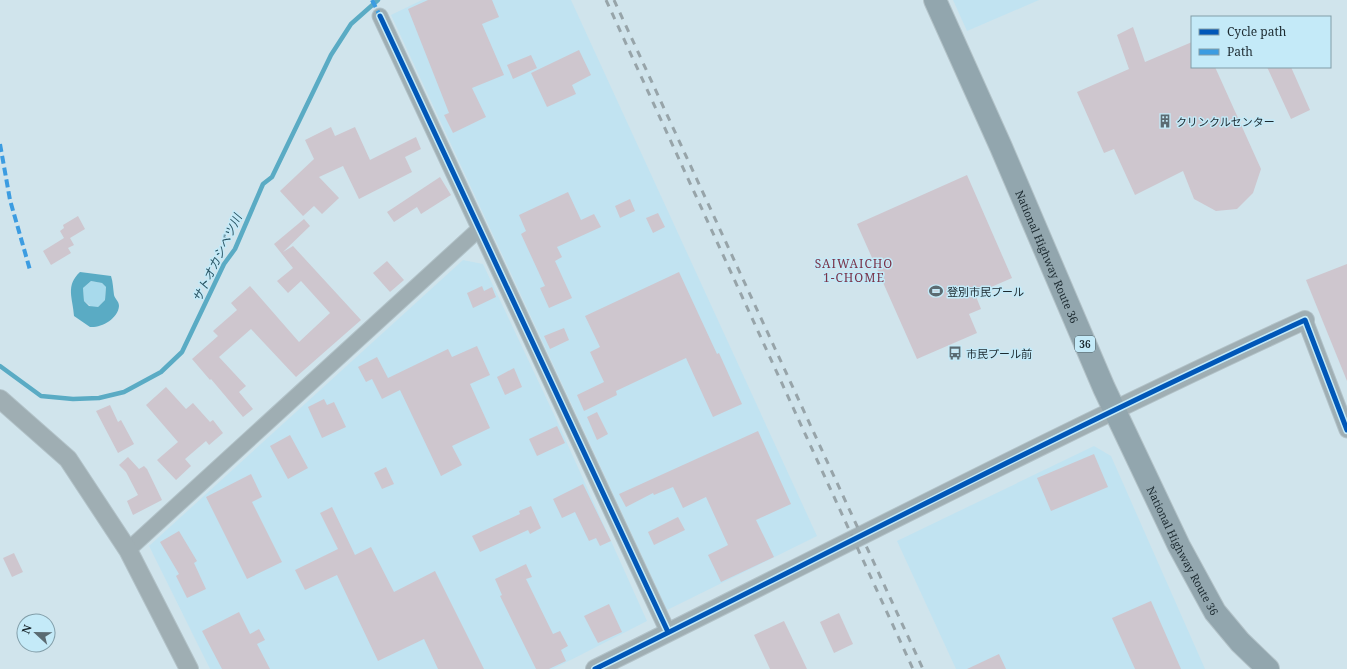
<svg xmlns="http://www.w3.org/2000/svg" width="1347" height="669" font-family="'Noto Serif','Noto Sans JP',serif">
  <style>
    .built { fill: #c1e3f1 }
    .green { fill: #a8daec }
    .water { fill: #5aabc4; fill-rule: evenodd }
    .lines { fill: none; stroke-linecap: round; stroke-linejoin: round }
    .stream { stroke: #5aabc4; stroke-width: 4.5 }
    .building { fill: #cec6ce }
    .minor-casing { stroke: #b2c2c8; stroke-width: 17 }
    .tertiary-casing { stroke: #b2c2c8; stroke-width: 20 }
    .trunk-casing { stroke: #b2c2c8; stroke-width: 24 }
    .minor { stroke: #9faeb3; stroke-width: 15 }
    .tertiary { stroke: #9faeb3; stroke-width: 18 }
    .trunk { stroke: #92a6ae; stroke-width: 22 }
    .rail { stroke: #97a4a9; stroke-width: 3; stroke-dasharray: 7 7; stroke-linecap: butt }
    .quiet { stroke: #3c9ce1; stroke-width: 4; stroke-dasharray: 8 4; stroke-linecap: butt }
    .cycleway-casing { stroke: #c4eaf8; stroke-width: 8 }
    .cycleway { stroke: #0057b8; stroke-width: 5 }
    .labels { text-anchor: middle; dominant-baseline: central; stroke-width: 3; stroke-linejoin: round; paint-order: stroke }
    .shield { fill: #c4eaf8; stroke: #4e646c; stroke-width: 1 }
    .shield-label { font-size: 10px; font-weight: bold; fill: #1c2a30 }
    .poi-label { font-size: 11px; fill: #1c2a30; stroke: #c4eaf8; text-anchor: start }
    .street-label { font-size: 11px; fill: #1c2a30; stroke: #c4eaf8 }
    .water-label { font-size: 12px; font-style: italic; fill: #275261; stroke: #c4eaf8 }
    .neighbourhood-label { font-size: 12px; letter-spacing: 1px; fill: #793349; stroke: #c4eaf8 }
  </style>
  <rect width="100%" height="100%" fill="#d0e4ec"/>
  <!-- built -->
  <g class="built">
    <path d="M422,0H571L817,536L667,610L391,15Z"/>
    <path d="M953,0H1039L967,31Z"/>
    <path d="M463,260L483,264L558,423L647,621L553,669H210L149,546Z"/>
    <path d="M1094,446L1111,456L1205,669H956L897,541Z"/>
  </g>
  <!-- green -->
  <path class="green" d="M91,281L102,283L106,287L105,300L98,307L93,308L84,301L83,288Z"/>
  <!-- water -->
  <path class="water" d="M80,272L111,276C113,282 113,288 114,295C115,299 119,301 119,306C118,319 101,328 90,327L74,316C73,298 65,286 80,272ZM91,281L102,283L106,287L105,300L98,307L89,306L84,301L83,288Z"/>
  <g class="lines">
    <!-- stream -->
    <path class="stream" d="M0,366L41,396L73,399L99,398L124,392L161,372L182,352L224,264L235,249L263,184L272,177L331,55L351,24L378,0"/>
  </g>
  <!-- building -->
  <g class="building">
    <path d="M428,0H492L499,17L482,24L504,75L472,88L486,117L453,133L444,115L449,113L408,9Z"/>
    <path d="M1133,27L1145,62L1192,42V67H1215L1261,169L1253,193L1237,209L1216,211L1194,199L1183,171L1135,195L1114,149L1104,153L1077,92L1129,69L1117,35Z"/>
    <path d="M579,50L591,75L572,85L576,94L547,107L531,73Z"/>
    <path d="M531,55L537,68L513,79L507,65Z"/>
    <path d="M1267,67H1291L1310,110L1291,119Z"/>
    <path d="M331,127L335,136L355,127L370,160L416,137L421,149L405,157L412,172L359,199L343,166L319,177L339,198L322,214L314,206L303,216L280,191L314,159L305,140Z"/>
    <path d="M967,175L1012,278L975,294L981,309L969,314L977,333L917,359L857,224Z"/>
    <path d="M440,177L451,195L421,214L417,207L394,222L387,212Z"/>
    <path d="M568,192L581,220L594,214L601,227L557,247L562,257L555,261L572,298L549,308L540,288L545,286L521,234L526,231L519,215Z"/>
    <path d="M630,199L635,211L620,218L615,206Z"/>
    <path d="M658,213L665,227L653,233L646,218Z"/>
    <path d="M78,216L85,229L70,238L74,245L68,248L71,253L51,265L43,251L64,238L60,231L64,228L63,225Z"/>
    <path d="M304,219L310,226L283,252L293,246L361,320L296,377L251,329L219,357L246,386L239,392L253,409L243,417L211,379L210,380L192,359L218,336L213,331L237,310L231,303L250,286L299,342L330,313L301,281L288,293L277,281L293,268L274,244Z"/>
    <path d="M387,261L404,280L390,292L373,273Z"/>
    <path d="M1347,264V381L1306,280Z"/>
    <path d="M679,272L717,354L719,353L742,404L713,417L686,358L616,391L617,395L584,411L577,395L604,382L590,352L600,347L585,316Z"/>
    <path d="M482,286L484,291L492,287L496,297L473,308L467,293Z"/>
    <path d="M564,328L569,340L550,349L544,336Z"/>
    <path d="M477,346L490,375L470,384L490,428L452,446L462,465L441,476L400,390L382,399L372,379L366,382L358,367L377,357L388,378L448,349L452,357Z"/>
    <path d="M514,368L522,387L505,395L497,377Z"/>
    <path d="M166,387L186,409L193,403L210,422L213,420L223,433L209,445L206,441L185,459L191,466L176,480L157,460L178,442L146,405Z"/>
    <path d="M324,399L327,405L334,402L346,427L322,438L308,407Z"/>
    <path d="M110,405L118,422L121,420L134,444L118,453L96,411Z"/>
    <path d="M597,412L608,434L597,440L587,417Z"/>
    <path d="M557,426L565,443L537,456L529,439Z"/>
    <path d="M758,431L791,504L756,520L774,557L721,582L708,555L728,545L706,497L683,508L673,487L654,495L653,493L626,507L619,494Z"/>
    <path d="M290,435L308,468L288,479L270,446Z"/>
    <path d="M1094,454L1108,487L1051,511L1037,478Z"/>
    <path d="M128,457L139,469L144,466L147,469L162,500L133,515L127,501L138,495L126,472L119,465Z"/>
    <path d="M386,467L394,484L382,489L374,473Z"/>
    <path d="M251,474L262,497L252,502L282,562L247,579L206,497Z"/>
    <path d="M583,484L611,541L600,546L596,538L589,541L575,512L562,518L553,499Z"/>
    <path d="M531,506L541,528L530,534L528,530L480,552L472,536L520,514L519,511Z"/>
    <path d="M332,507L355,555L371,547L394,592L435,571L484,669H438L424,639L378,661L337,575L305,590L295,570L338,549L320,513Z"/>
    <path d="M678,517L685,530L654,545L648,532Z"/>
    <path d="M179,531L197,561L194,563L206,589L187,598L176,576L179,574L160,542Z"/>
    <path d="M14,553L23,572L12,577L3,558Z"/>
    <path d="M526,564L532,577L526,579L553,634L560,631L568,646L561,650L566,661L549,669H536L500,596L502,595L495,579Z"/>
    <path d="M1151,601L1181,669H1135L1112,618Z"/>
    <path d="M609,604L622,632L598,643L584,616Z"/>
    <path d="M239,612L250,634L259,629L265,640L257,644L270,669H222L202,631Z"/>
    <path d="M839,613L853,644L834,653L820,622Z"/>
    <path d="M784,621L807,669H770L754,635Z"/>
    <path d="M999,654L1006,669H967Z"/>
  </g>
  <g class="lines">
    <!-- minor casing -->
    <g class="minor-casing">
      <g id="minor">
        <path d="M380,16L668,632"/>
        <path d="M1305,320L1347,430"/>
        <path d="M128,550L478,230"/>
      </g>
    </g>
    <!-- tertiary casing -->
    <g class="tertiary-casing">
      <g id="tertiary">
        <path d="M0,399L68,459L128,550L189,669"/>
        <path d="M595,669C831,552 1065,430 1305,320"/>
      </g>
    </g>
    <!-- trunk casing -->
    <g class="trunk-casing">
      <g id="trunk">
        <path id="s1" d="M935,0L1001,147L1104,388L1179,546L1215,612L1240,642L1268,669"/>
      </g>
    </g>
    <!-- minor -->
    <use href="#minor" class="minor"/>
    <!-- tertiary -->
    <use href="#tertiary" class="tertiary"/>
    <!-- trunk -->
    <use href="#trunk" class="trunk"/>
    <!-- rail -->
    <g class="rail">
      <path d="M606,0L913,669"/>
      <path d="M614,0L923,669"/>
    </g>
    <!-- quiet -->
    <g class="quiet">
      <path d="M372,0L380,16"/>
      <path d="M0,144L10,200L30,270"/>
    </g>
    <!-- cycleway casing -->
    <g class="cycleway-casing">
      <g id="cycleway">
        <path d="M380,16L668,632"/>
        <path d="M595,669C831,552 1065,430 1305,320L1347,430"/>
      </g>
    </g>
    <!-- cycleway -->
    <use href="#cycleway" class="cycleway"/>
  </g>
  <!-- icons -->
  <defs>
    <g id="building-bare" transform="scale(1.08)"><path d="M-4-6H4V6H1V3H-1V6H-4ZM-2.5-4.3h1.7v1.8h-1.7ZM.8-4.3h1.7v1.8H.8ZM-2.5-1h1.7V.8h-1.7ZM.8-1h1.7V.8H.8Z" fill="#5b6b72" stroke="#c4eaf8" stroke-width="2.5" paint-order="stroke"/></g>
    <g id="stadium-bare" transform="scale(1.08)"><path d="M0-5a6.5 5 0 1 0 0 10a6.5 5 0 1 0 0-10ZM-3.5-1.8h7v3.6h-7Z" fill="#5b6b72" stroke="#c4eaf8" stroke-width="2.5" paint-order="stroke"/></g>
    <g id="bus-bare" transform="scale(1.08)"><path d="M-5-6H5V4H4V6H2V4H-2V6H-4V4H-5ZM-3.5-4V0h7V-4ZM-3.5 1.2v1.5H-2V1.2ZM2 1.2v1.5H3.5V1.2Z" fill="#5b6b72" stroke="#c4eaf8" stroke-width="2.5" paint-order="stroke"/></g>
  </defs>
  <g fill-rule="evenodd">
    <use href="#building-bare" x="1165" y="121"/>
    <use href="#stadium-bare" x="936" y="291"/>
    <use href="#bus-bare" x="955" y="353"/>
  </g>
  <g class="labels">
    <!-- shield labels -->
    <rect class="shield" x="1075" y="336" width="20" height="16" rx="3"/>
    <g class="shield-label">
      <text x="1085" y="344">36</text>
    </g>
    <!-- poi labels -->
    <g class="poi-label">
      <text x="1176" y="121">クリンクルセンター</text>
      <text x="947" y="291">登別市民プール</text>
      <text x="966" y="353">市民プール前</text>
    </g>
    <!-- street labels -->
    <g class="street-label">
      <text stroke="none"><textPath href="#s1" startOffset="280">National Highway Route 36</textPath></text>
      <text stroke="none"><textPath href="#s1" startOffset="604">National Highway Route 36</textPath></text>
    </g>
    <!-- water labels -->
    <g class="water-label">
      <text transform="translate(217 258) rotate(-64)">サトオカシベツ川</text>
    </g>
    <!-- neighbourhood labels -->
    <g class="neighbourhood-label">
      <text x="854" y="263">SAIWAICHO<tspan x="854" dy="14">1-CHOME</tspan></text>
    </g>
  </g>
  <!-- legend -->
  <rect x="1191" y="16" width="140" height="52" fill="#c4eaf8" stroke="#819da8"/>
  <rect x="1199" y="29" width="20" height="6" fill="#0057b8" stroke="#819da8"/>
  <text x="1227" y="36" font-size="12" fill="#1c2a30">Cycle path</text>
  <rect x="1199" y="49" width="20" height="6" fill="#3c9ce1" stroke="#819da8"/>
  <text x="1227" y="56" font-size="12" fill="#1c2a30">Path</text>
  <!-- north arrow -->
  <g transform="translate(36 633) rotate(292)"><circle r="19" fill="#c4eaf8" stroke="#819da8"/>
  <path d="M0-3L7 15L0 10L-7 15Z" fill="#5b6b72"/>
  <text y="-6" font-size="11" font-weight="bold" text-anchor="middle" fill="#1c2a30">N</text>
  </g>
</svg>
